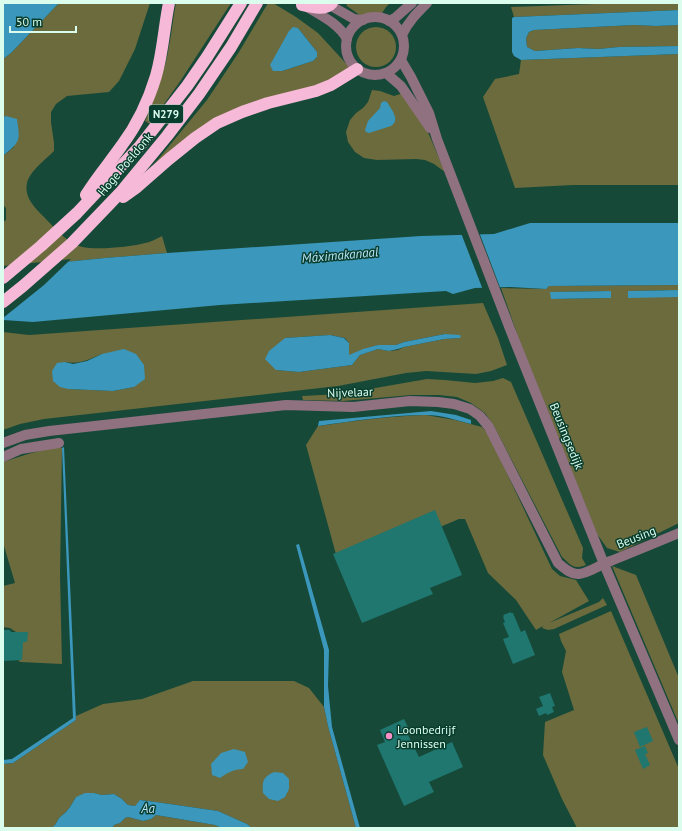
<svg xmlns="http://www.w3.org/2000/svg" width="682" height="831" font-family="'PT Sans',sans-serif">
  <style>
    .green { fill: #6b6b3d; fill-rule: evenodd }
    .water { fill: #3b97bb }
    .pier { fill: #174938 }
    .building { fill: #1f7770 }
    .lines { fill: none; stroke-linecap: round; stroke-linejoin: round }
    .minor { stroke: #907180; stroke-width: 10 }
    .highway { stroke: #f6b9d7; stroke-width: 12 }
    .poi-dot { fill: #f98fc8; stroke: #093e2e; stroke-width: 1.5 }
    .labels { text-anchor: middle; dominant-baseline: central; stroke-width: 3; stroke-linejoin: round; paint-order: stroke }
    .shield { fill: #093e2e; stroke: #9cc4b4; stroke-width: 1 }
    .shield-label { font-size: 11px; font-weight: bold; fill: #dbfdee }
    .street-label { font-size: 12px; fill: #dbfdee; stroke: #093e2e }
    .poi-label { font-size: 12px; fill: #dbfdee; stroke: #093e2e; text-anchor: start }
    .water-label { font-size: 13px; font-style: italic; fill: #b9e4f8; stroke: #093e2e }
  </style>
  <rect width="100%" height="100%" fill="#174938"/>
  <!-- green -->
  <g class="green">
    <path d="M59,3H150L135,49L119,81L109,92L67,96L56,104L51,112V122L54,143V151C46,159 30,171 27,183C24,197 34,207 44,217C54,227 65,241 79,246C92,251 131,247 145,243C151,242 156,239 162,236L167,253L105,258L3,268V222L6,220V208L3,205V156L14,147L6,116L3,117V59L11,53Z"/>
    <path d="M176,3H231L181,80L150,124L145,121C155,96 165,72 169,46C172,32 173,17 176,3Z"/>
    <path d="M268,3H273L296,17L318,33L352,70L338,79L242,108L151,168L207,100L239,52ZM298,28L317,52V57L313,61L282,71H273Z"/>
    <path d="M346,3H390L386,7L382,13L361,16L347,6Z"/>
    <path d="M623,3H679V10L514,17L511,7Z"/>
    <path d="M634,25L656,26L679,25V46L619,47L598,49L578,48L535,51L527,47L526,38L529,32L534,30Z"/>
    <circle cx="376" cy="47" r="20"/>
    <path d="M679,54V185H573L515,188L483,97L495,79L519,74L521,60Z"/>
    <path d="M372,90L380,91L394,96L403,93L427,130L445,172L434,164L425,160L416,159L377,160L364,158L355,152L348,142L346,132L350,120L356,113L363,108L368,102Z"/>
    <path d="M679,285V290L628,291V297H679V523L620,552L607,548L597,534L519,339L501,288L546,289L549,286ZM611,291V298L551,299V292Z"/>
    <path d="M483,303L498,338L507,365L491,371L476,374L426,371L406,373L338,386L44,419L20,424L3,430V332L29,335ZM445,334L460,338L444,339L404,347L398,350L389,351L378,349L360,355L352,365L299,372L276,370L285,338L330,335L345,338L349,343V356L378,345H396L404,342ZM102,354L134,387L113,391L68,389L65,362C79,365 90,359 102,354Z"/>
    <path d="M503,378L511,382L583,548L582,558L586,565C573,570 571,565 562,557L494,426L485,413L471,403L457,397L439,395H411L343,401L303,400L302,396L341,394L427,379L445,380L475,383L493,381Z"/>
    <path d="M426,415L455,420L482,427L488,433L552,569L560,576L576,580L589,601L549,623L599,602L603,598L607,605L554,629L548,630L542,628L543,626L536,630L516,600L488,573L465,519H459L348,566L337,558L306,445L318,426C354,421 390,416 426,415Z"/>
    <path d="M51,448H62L60,575L62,664L20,662L17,658L19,634L10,628L3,627V586L15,583L4,546H3V462L28,454Z"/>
    <path d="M612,566L636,575L679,678V724Z"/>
    <path d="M611,611L679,769V828H577L562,799L543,755L545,722L574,710L562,672L566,651L561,641L559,634Z"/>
    <path d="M193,681H294L309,688L324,707L328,726L356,828H252L247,824L218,811L156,802L141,800L135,806L128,805L122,799L114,794L102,795L94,793L76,797L70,807L66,812L59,818L55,825L51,828H3V764L13,763L76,720V716L103,704L142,699Z"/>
    <path d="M156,815L215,825L222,828H112L114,825L120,823L125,818L128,817L143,821L151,819Z"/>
  </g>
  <!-- water -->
  <g class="water">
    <path d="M3,3H59L11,53L3,59Z"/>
    <path d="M679,10V25L656,26L634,25L534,30L529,32L526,38L527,47L535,51L578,48L598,49L619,47L679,46V54L521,60L514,56L512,52V18L514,17Z"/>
    <path d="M293,27L298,28L317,52V57L313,61L282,71H273L270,65L289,31Z"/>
    <path d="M384,101L387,102C391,109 401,120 391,126L369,133L366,132L365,130L368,121L380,108L381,103Z"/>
    <path d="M6,116L17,119C20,141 21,141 3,156V117Z"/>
    <path d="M530,223H679V285L549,286L546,289L510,287L475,288L453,294L446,291L220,305L33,322L3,320V268L105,258L167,253L421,236L494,234Z"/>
    <path d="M679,290V297L628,298V291Z"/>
    <path d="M611,291V298L551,299L550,292Z"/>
    <path d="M445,334L460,335L461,336L460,338L444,339L404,347L398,349L389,351L378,349L360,355L352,365L299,372L276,370L265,359L269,351L285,338L330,335L344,338L349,343V355L363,349L378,345H396L404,342Z"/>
    <path d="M124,349L136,354L144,365L145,379L134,387L113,391L68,389L60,387L53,381L52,371L57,363L65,362L73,364L87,361L102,354Z"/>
    <path d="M431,411L456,415L471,420V424C456,420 441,415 426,415C390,415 353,421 318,426L319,421Z"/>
    <path d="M64,447L76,720L13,763L3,764V760L12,759L73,718L62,448Z"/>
    <path d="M299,544L329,650L328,686L332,727L360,828H356L328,726L324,707V650L296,545Z"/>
    <path d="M234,749L245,752L248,762L243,769C234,769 227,773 220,778L212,775L211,764L221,753Z"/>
    <path d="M274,772L283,773L289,779V789L285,797L278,801L269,799L263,793C262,781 263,777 274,772Z"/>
    <path d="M85,793H94L102,795L114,794L122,799L128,805L135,806L140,800L156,802L218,811L247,824L252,828H222L215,825L156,815L151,819L143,821L128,817L125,818L120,823L114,825L112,828H51L55,825L59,818L66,812L70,807L76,797Z"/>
  </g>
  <!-- pier -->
  <g class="pier">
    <path d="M479,232L501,290H483L461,233Z"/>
    <path d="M71,259L44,285L3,318V266Z"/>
  </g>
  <!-- building -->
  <g class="building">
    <path d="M435,510L462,575L430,588L433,594L362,623L333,554Z"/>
    <path d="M511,612V613H513L521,632L525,630L535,655L513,664L503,639L509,637L503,623L505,622L503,617L504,616L503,615Z"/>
    <path d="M3,630H10L11,632H28L27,642H23V643L22,660L3,661Z"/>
    <path d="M550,693L555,706L552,707L554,712L547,715L546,713L539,716L536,709L543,706L539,697Z"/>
    <path d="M404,719L410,731L407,733L419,757L452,742L463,767L429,782L434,792L404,806L377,745L385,742L380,730Z"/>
    <path d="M647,727L653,741L640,747L634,732Z"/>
    <path d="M645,746L648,753L645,754L650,765L643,769L635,750Z"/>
  </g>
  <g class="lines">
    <!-- minor -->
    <g class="minor">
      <path d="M326,3L354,19L363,20"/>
      <path d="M307,7C322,16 339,24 347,39"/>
      <circle cx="375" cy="46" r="29"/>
      <path d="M389,21L395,18L412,3"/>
      <path d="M402,35C408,22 417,13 427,3"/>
      <path d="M401,60L411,77L429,113L437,139L510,329L604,564L679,740"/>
      <path d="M386,73L401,86L430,128"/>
      <path d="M3,443L25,435L49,431L286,405L353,407L410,401L438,402L454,404L470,409L480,416L489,427L558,563C564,568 571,575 579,574C589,573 598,566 608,562C631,553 655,543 679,533"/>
      <path d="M3,457L21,449L59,443"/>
    </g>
    <!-- highway -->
    <g class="highway">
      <path d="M302,5C311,7 325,11 332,3"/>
      <path d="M86,195C97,177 111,161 122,145C137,125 149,99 156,76C163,52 164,27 169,3"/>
      <path d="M123,197L137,187L169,159L195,138L217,123L242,112L268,103L316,91L331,85L357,69"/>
      <path d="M3,278L41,246L77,213L140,146L187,86L207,57L241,3"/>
      <path d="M3,302L23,286L72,243L120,193L167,136L199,94L231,47L257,3"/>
    </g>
  </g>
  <!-- markers -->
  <circle class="poi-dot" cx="389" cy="736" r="4"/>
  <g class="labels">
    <!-- shield labels -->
    <rect class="shield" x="149" y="105" width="34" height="18" rx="3"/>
    <g class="shield-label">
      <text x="166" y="114">N279</text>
    </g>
    <!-- street labels -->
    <g class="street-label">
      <text transform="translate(125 164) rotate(-50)">Hoge Poeldonk</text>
      <text transform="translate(350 392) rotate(-2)">Nijvelaar</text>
      <text transform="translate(567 436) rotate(68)">Beusingsedijk</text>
      <text transform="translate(636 537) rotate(-22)">Beusing</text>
    </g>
    <!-- poi labels -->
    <g class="poi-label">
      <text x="397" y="729">Loonbedrijf<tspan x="397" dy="14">Jennissen</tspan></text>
    </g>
    <!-- water labels -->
    <g class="water-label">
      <text transform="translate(340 255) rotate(-5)">Máximakanaal</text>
      <text x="148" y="808">Aa</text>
    </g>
  </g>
  <!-- border -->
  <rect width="682" height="831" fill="none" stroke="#dbfdee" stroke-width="8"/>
  <!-- scale -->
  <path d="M10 26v6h66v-6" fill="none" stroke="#dbfdee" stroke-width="2"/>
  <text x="16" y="26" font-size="12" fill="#dbfdee" stroke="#093e2e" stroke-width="3" paint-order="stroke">50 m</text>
</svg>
